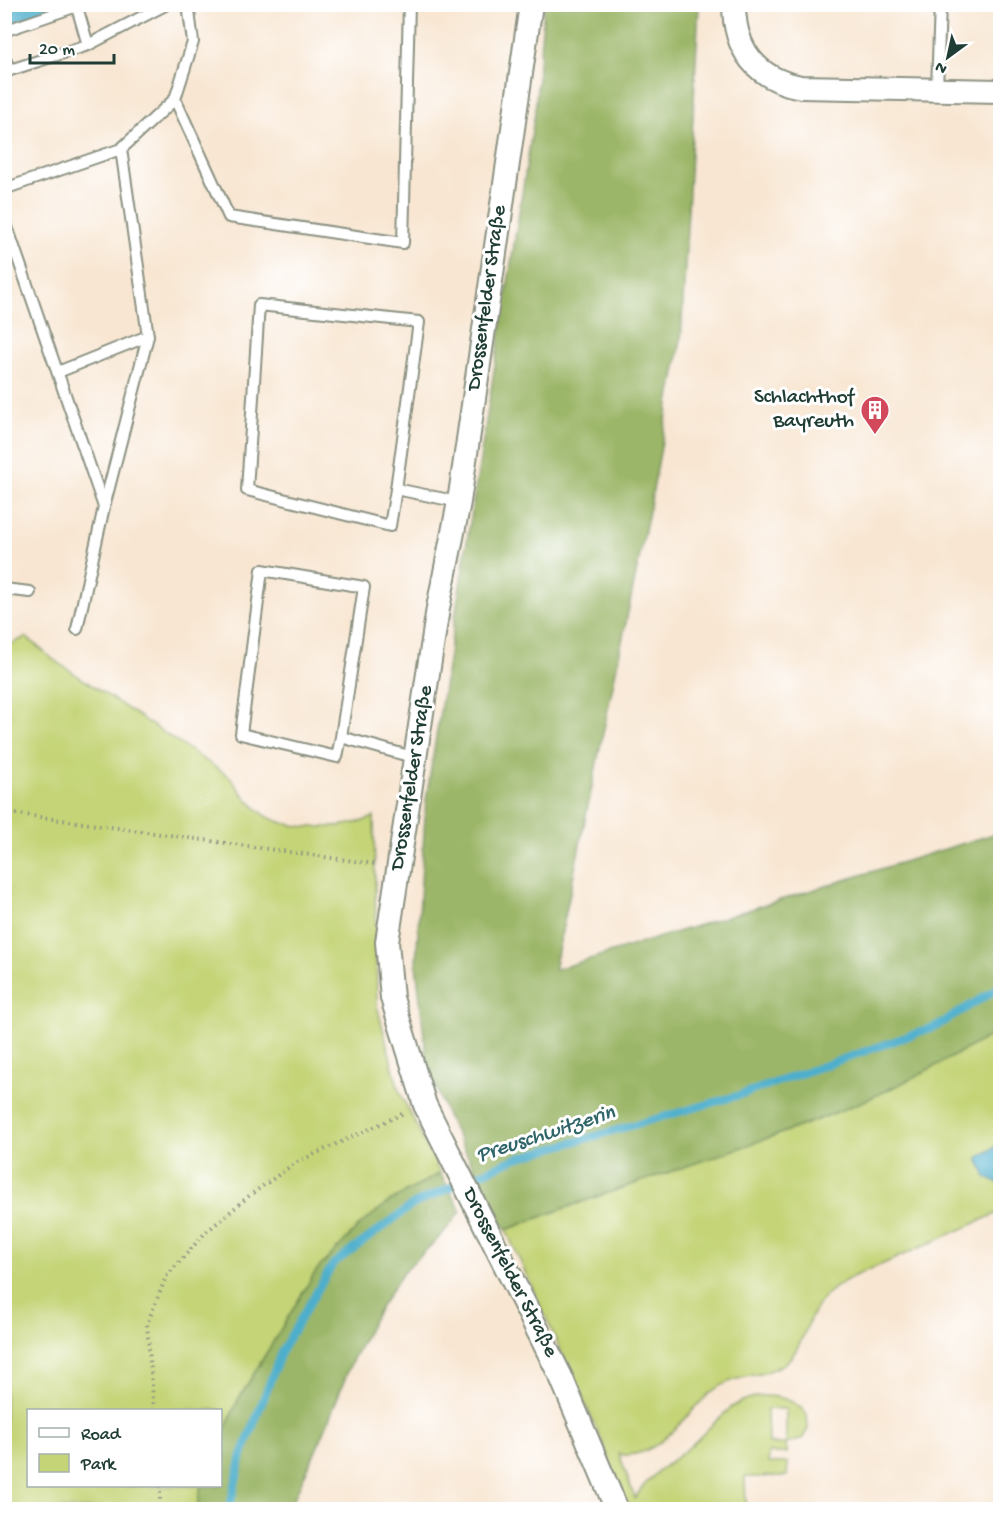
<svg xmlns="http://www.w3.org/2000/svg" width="1005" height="1514" font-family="'Gochi Hand',sans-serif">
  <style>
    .green { fill: #c4d477; stroke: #728856; stroke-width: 1.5; fill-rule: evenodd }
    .forest { fill: #9bb668; stroke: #5d7a4e; stroke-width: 1.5 }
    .water { fill: #4dafcc; stroke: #367680; stroke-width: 1.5 }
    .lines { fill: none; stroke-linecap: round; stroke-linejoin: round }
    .stream { stroke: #4dafcc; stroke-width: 8 }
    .lane-casing { stroke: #8c9283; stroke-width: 14 }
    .street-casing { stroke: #8c9283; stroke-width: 26 }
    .path { stroke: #8c9283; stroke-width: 4; stroke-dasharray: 1.5 4.5; stroke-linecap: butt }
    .lane { stroke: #fff; stroke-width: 10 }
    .street { stroke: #fff; stroke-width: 22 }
    .labels { text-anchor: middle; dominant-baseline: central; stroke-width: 6; stroke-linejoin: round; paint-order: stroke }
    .street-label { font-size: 21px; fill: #1f3d34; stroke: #fff }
    .poi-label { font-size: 21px; fill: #1f3d34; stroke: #fff; text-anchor: end }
    .water-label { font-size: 22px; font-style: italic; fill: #2f6569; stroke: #fff }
  </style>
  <rect width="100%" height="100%" fill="#fff"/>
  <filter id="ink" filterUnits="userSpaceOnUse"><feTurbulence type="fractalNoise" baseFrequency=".0167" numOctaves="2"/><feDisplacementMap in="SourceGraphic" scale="12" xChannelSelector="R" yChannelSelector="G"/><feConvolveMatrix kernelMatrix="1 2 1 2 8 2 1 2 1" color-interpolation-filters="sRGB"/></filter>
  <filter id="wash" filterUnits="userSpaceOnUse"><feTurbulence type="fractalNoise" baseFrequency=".008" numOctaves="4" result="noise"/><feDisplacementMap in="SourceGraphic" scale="24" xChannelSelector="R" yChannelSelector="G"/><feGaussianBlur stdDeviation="1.35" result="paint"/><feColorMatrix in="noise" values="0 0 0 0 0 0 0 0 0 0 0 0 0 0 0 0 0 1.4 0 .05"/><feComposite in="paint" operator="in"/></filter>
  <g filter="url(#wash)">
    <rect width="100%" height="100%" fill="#f8e6d2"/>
    <!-- green -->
    <g class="green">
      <path d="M26,637L54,660L230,777C241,793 258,815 277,821C304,831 349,828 374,817L377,1006L399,1091L440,1173L390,1201L360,1225L316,1271L238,1400L221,1438L220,1410H28V1486H201L197,1509H5L4,647Z"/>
      <path d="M1000,1030V1144L978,1158L1000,1182V1212C964,1228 928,1244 892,1260C870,1270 845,1277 827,1294C806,1314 805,1347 785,1363C763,1379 733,1373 710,1393C685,1415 656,1462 619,1454L635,1498C648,1476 669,1464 688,1448C716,1425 734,1390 776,1397C789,1399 799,1404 807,1415L808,1429L802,1439L786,1444L787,1453H768V1463H788L787,1476L745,1477L746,1509H629L601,1439L506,1230C614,1187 728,1156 837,1112C893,1090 948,1059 1000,1030ZM767,1409H786V1444H768Z"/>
    </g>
    <!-- forest -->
    <g class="forest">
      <path d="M544,5H699L681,340L650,506L554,970L1000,832V1030C949,1059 892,1091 837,1112C728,1156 614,1187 506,1230L447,1116L427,1063L416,964L426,800L535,112Z"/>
      <path d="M440,1173L461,1211L441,1236L404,1271L377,1313L351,1363L323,1435L289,1509H197L201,1486H220L221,1438L238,1400L316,1271L360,1225L390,1201Z"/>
    </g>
    <!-- water -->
    <g class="water">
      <path d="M5,4L66,5L5,25Z"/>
      <path d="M1000,1144V1182L999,1183L986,1177L978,1158Z"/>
    </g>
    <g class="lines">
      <!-- stream -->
      <path class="stream" d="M229,1510L242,1455L282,1350L333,1264L414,1204L514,1159L740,1095L937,1026L1000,987"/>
    </g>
  </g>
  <g filter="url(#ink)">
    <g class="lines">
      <!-- lane casing -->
      <g class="lane-casing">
        <g id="lane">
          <path d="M188,4L193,42L175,99L229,217L403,243L409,4"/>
          <path d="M77,7L88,45"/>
          <path d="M4,31L83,4"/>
          <path d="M4,57L10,70"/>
          <path d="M4,72L88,45L167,4"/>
          <path d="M937,89L940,4"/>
          <path d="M4,189L121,149L175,99"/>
          <path d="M4,218L104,507L77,629"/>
          <path d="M58,372L148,336"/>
          <path d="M396,489L419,322L259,305L247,490L390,526L396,489L459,502"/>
          <path d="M104,507L148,336L121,149"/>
          <path d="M4,589L30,592"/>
          <path d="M341,737L337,757L241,734L262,570L364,587L341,737L416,758"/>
        </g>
      </g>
      <!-- street casing -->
      <g class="street-casing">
        <g id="street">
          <path d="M531,4L459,502L438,608L387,942L392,998L425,1105L561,1377L617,1510"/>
          <path d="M734,4C734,49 756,79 801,87L1000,91"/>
        </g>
      </g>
      <!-- path -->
      <g class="path">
        <path d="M4,812L375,864"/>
        <path d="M154,1410L147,1324L166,1277L205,1233L249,1196L295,1163L402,1114"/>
        <path d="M160,1486V1510"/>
      </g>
      <!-- lane -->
      <use href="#lane" class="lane"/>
      <!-- street -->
      <use href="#street" class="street"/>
    </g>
  </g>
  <!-- icons -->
  <defs>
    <g id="building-pin" transform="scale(1.5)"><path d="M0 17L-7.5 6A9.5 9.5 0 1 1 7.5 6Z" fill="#d1495b" stroke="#fff"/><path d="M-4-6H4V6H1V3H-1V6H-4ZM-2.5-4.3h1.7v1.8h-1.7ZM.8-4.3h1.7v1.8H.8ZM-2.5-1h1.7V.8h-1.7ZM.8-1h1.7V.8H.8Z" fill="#fff"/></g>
  </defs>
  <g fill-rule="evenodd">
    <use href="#building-pin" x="875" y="410"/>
  </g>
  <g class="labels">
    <!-- street labels -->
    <g class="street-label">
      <text transform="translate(488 298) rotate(-82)">Drossenfelder Straße</text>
      <text transform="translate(413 778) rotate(-81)">Drossenfelder Straße</text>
      <text transform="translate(509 1273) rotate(63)">Drossenfelder Straße</text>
    </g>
    <!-- poi labels -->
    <g class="poi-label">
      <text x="854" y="398">Schlachthof<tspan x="854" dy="24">Bayreuth</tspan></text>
    </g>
    <!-- water labels -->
    <g class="water-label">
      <text transform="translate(546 1135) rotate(-18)">Preuschwitzerin</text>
    </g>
  </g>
  <!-- margin -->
  <rect width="1005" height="1514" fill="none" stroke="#fff" stroke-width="24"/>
  <!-- legend -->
  <rect x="27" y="1409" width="195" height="78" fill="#ffffff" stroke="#a5b1ae" stroke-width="1.5"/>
  <rect x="39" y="1428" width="30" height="9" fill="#ffffff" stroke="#a5b1ae" stroke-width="1.5"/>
  <text x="81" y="1439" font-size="18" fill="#1f3d34">Road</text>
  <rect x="39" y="1454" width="30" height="18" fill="#c4d477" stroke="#a5b1ae" stroke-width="1.5"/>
  <text x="81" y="1469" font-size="18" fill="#1f3d34">Park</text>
  <!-- north arrow -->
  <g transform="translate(948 57) rotate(213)" stroke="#ffffff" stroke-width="4.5" paint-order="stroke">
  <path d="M0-4.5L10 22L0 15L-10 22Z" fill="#1f3d34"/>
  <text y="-9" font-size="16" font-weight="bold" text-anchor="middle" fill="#1f3d34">N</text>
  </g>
  <!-- scale -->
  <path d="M30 54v9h84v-9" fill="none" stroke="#1f3d34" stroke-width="3"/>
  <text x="39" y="54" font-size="18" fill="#1f3d34" stroke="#ffffff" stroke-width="4.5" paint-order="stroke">20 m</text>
</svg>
